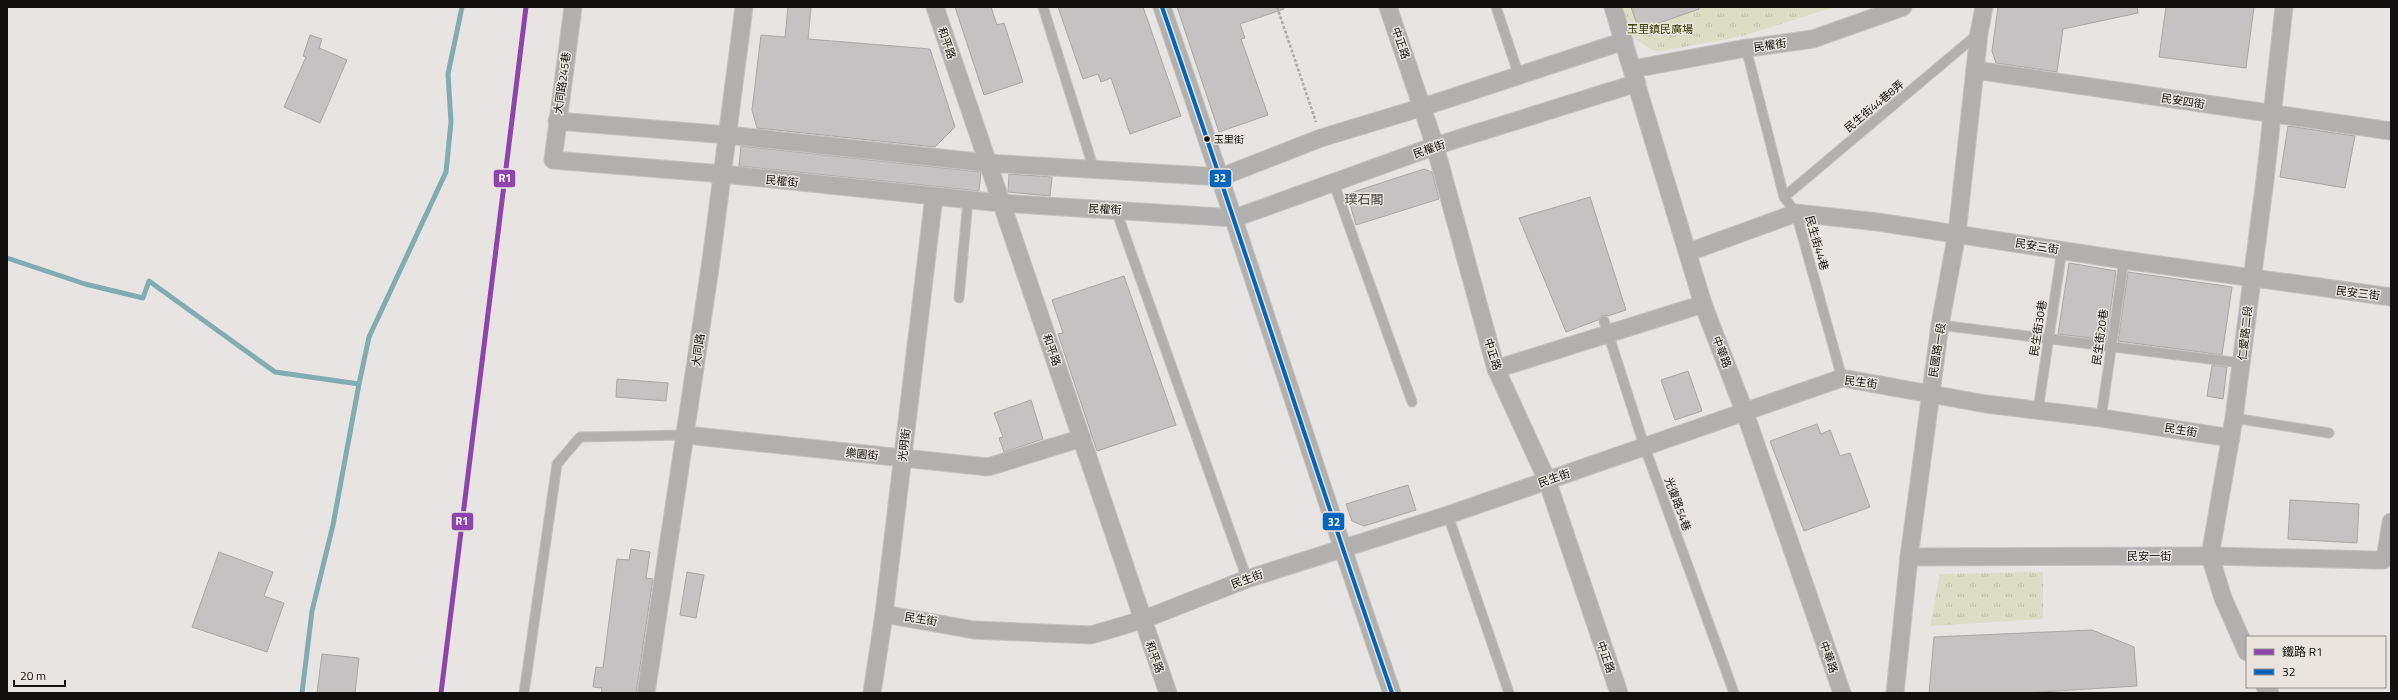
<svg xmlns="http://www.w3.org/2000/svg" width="2398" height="700" font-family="'Titillium Web','Noto Sans TC',sans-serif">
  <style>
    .park { fill: url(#park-tufts) }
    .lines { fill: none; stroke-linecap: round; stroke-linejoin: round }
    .stream { stroke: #82acb2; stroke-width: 5 }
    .building { fill: #c5c2c3; stroke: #a9a6a6 }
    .lane-casing { stroke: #c4c2c1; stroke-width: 11 }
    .street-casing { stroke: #c4c2c1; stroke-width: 19 }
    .path { stroke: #acaaaa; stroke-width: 2.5; stroke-dasharray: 3 2; stroke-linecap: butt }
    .lane { stroke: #b1b0af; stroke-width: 9 }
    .street { stroke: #b1b0af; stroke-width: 17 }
    .bus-1-casing { stroke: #eae4df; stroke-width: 7 }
    .bus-1 { stroke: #0065bd; stroke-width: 4 }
    .rail-1-casing { stroke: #eae4df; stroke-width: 8 }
    .rail-1 { stroke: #8e44ad; stroke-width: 5 }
    .bus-dot { fill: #11100e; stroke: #eae4df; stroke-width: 1.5 }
    .labels { text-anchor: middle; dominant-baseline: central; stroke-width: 3; stroke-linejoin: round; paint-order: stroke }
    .bus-label { font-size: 10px; fill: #11100e; stroke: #eae4df; text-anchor: start }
    .park-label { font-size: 11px; fill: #3b3f03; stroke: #eae4df }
    .street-label { font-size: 11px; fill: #11100e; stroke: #eae4df }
    .quarter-label { font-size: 13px; fill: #4c4844; stroke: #eae4df }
    .line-badge { stroke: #eae4df; stroke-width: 1.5 }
    .badge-label { font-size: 11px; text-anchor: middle; font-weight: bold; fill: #fff }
  </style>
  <defs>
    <pattern id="park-tufts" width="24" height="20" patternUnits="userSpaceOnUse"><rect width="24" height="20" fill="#dbddc5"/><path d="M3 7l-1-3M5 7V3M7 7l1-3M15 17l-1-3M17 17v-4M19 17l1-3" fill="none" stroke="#bbbda8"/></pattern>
  </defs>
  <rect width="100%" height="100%" fill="#e7e4e2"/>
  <!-- park -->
  <g class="park">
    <path d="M1621,7H1834L1742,36L1656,52L1633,38Z"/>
    <path d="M2043,572V619L1930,626L1940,574Z"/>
  </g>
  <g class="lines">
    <!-- stream -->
    <g class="stream">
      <path d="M7,258L85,284L143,298L149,281L275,372L359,384L369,337L446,172L451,122L448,74L462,7"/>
      <path d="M302,693L312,611L333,525L359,384"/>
    </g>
  </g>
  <!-- building -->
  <g class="building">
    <path d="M788,7H811L808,39L930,49L955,127L935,147L757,128L752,110L761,35L785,37Z"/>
    <path d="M955,7H991L997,25L1004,23L1023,82L984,95Z"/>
    <path d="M1058,7H1143L1181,116L1130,134L1111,78L1101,82L1098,74L1083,79Z"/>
    <path d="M1177,7H1283L1284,9L1240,24L1245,38L1241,39L1268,115L1219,132Z"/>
    <path d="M1631,7H1699V9L1639,30Z"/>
    <path d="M1998,7H2137L2138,13L2063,29L2057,72L1996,63L1992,51Z"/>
    <path d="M2166,7H2254L2246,68L2159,57Z"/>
    <path d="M310,35L322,39L319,48L347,60L320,123L284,107L306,57L303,56Z"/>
    <path d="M2288,126L2355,136L2345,188L2280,177Z"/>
    <path d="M741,146L981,172L979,191L739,166Z"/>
    <path d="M1424,169L1432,172L1439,199L1356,225L1347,194Z"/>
    <path d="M1009,174L1052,177L1050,196L1008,192Z"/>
    <path d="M1590,197L1626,310L1608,316L1602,315L1598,320L1566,332L1519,218Z"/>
    <path d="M2069,263L2116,271L2106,340L2058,334Z"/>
    <path d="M2128,272L2232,287L2222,355L2118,341Z"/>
    <path d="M1124,276L1176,425L1097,451L1058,334L1063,333L1052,300Z"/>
    <path d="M2212,365L2227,367L2223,399L2207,396Z"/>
    <path d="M1688,371L1702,411L1675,420L1661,380Z"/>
    <path d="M617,379L668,383L666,401L616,397Z"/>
    <path d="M1031,400L1043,439L1004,452L999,438L1003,437L994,413Z"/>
    <path d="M1817,424L1821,434L1830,430L1840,456L1850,453L1870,507L1804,531L1770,441Z"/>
    <path d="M1408,485L1416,510L1364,526L1352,521L1346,504Z"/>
    <path d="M2290,500L2359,504L2357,543L2288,539Z"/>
    <path d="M631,549L650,552L646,578L653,579L636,693H601L602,688L593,687L596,667L603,668L617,559L629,560Z"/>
    <path d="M219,552L273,572L264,596L284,603L267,652L192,627Z"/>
    <path d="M687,572L704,575L696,618L680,615Z"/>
    <path d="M2092,630L2134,647L2137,686L2026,693H1929L1934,637Z"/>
    <path d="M322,654L359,658L355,693H317Z"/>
  </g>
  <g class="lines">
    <!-- lane casing -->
    <g class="lane-casing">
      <g id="lane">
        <path d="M1043,7L1094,170"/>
        <path d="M1496,7L1519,76"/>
        <path d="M1746,48L1784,197L1796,213L1842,378"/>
        <path d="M1334,184L1412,402"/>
        <path d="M1784,197L1979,33"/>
        <path d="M1116,210L1247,579"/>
        <path d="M959,298L968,200"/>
        <path d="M1604,321L1645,448L1734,693"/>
        <path d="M1940,325L2241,363"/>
        <path d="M2038,410L2062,250"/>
        <path d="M2101,418L2124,260"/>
        <path d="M2234,418L2329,433"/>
        <path d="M1448,515L1509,693"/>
        <path d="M524,693L557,464L580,437L686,435"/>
      </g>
    </g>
    <!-- street casing -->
    <g class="street-casing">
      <g id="street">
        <path d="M573,7L553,160L723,174L1001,203L1235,218L1435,146L1637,83"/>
        <path d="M935,7L1168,693"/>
        <path d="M1162,7C1241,235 1313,465 1392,693"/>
        <path d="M1388,7L1435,146L1496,369L1547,480L1619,693"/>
        <path d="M1613,7L1703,304L1745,413L1842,693"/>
        <path d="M1633,69L1741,49L1813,39L1903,7"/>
        <path d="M1975,70L2391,131"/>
        <path d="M557,121L728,135L987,163L1221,177L1321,138L1423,107L1624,41"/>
        <path d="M1689,252L1796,213L1878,222L2124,260L2391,297"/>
        <path d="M1496,369L1703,304"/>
        <path d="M686,435L988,467L1082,438"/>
        <path d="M1909,557L2210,556L2374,560H2383L2386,554L2391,522"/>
        <path d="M884,614L974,630L1091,635L1142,620L1247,579L1448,515L1842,378L1986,404L2101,418L2231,438"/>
        <path d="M2247,652L2223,598L2210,556L2234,418L2265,180L2284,7"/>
        <path d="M2265,687L2270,693"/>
        <path d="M646,693L710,268L744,7"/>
        <path d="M872,693L884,614L934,196"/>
        <path d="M1895,693L1909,557L1940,325L1957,233L1979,33L1984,7"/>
      </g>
    </g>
    <!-- path -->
    <path class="path" d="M1277,7L1316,122"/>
    <!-- lane -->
    <use href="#lane" class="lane"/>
    <!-- street -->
    <use href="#street" class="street"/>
    <!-- bus-1 casing -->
    <g class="bus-1-casing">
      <path id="bus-1" d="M1162,7C1241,235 1313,465 1392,693"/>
    </g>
    <!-- bus-1 -->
    <use href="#bus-1" class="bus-1"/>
    <!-- rail-1 casing -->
    <g class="rail-1-casing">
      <path id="rail-1" d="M441,693L526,7"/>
    </g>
    <!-- rail-1 -->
    <use href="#rail-1" class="rail-1"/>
  </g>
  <!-- markers -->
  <circle class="bus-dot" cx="1207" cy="139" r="3.5"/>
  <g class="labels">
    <!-- bus labels -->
    <g class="bus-label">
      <text x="1214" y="139">玉里街</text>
    </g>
    <!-- park labels -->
    <g class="park-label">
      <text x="1660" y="29">玉里鎮民廣場</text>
    </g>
    <!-- street labels -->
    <g class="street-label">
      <text transform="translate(947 43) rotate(71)">和平路</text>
      <text transform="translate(1401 43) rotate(71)">中正路</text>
      <text transform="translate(1770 45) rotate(-8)">民權街</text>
      <text transform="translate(562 83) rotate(-82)">大同路245巷</text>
      <text transform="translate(2183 101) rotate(9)">民安四街</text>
      <text transform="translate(1874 106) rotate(-40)">民生街44巷8弄</text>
      <text transform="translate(1429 149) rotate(-19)">民權街</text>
      <text transform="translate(782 181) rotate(6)">民權街</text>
      <text transform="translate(1105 209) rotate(3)">民權街</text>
      <text transform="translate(1817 243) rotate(74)">民生街44巷</text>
      <text transform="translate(2037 246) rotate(9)">民安三街</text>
      <text transform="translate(2358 293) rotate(7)">民安三街</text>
      <text transform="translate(2038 328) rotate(-81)">民生街30巷</text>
      <text transform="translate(2245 333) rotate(-84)">仁愛路二段</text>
      <text transform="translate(2100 337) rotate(-82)">民生街20巷</text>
      <text transform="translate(698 350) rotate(-82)">大同路</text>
      <text transform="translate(1052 350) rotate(71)">和平路</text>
      <text transform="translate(1937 350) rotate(-81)">民國路一段</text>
      <text transform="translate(1722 352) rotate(69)">中華路</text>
      <text transform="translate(1493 354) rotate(73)">中正路</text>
      <text transform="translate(1861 382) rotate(8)">民生街</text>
      <text transform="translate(2181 430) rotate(9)">民生街</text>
      <text transform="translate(904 445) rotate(-83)">光明街</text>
      <text transform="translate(862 454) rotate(6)">樂園街</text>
      <text transform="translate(1554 478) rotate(-19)">民生街</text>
      <text transform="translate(1678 504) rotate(70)">光復路54巷</text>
      <text x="2149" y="556">民安一街</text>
      <text transform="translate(1247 579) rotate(-20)">民生街</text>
      <text transform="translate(921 619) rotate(9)">民生街</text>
      <text transform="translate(1155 657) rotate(70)">和平路</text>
      <text transform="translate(1606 657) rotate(71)">中正路</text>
      <text transform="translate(1829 657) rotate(71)">中華路</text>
    </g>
    <!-- quarter labels -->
    <g class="quarter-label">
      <text x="1364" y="199">璞石閣</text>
    </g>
  </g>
  <g class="line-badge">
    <rect x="1209" y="169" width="23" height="19" rx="4" fill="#0065bd"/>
    <rect x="493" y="169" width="23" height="19" rx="4" fill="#8e44ad"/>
    <rect x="451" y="512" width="23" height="19" rx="4" fill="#8e44ad"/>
    <rect x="1322" y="512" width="23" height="19" rx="4" fill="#0065bd"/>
  </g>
  <g class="badge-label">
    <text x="1220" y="182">32</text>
    <text x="505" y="182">R1</text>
    <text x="462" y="525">R1</text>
    <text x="1334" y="526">32</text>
  </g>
  <!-- border -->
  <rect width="2398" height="700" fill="none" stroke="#11100e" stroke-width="16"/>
  <!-- legend -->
  <rect x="2246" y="636" width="140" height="52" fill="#eae4df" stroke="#938f8b"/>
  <rect x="2254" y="649" width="20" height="6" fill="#8e44ad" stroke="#938f8b"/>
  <text x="2282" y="656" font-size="12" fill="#11100e">鐵路 R1</text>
  <rect x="2254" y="669" width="20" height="6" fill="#0065bd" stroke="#938f8b"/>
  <text x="2282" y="676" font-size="12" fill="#11100e">32</text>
  <!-- scale -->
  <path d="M14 680v6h51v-6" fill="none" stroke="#11100e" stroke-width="2"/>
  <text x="20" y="680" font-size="12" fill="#11100e" stroke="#eae4df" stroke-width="3" paint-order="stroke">20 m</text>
</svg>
